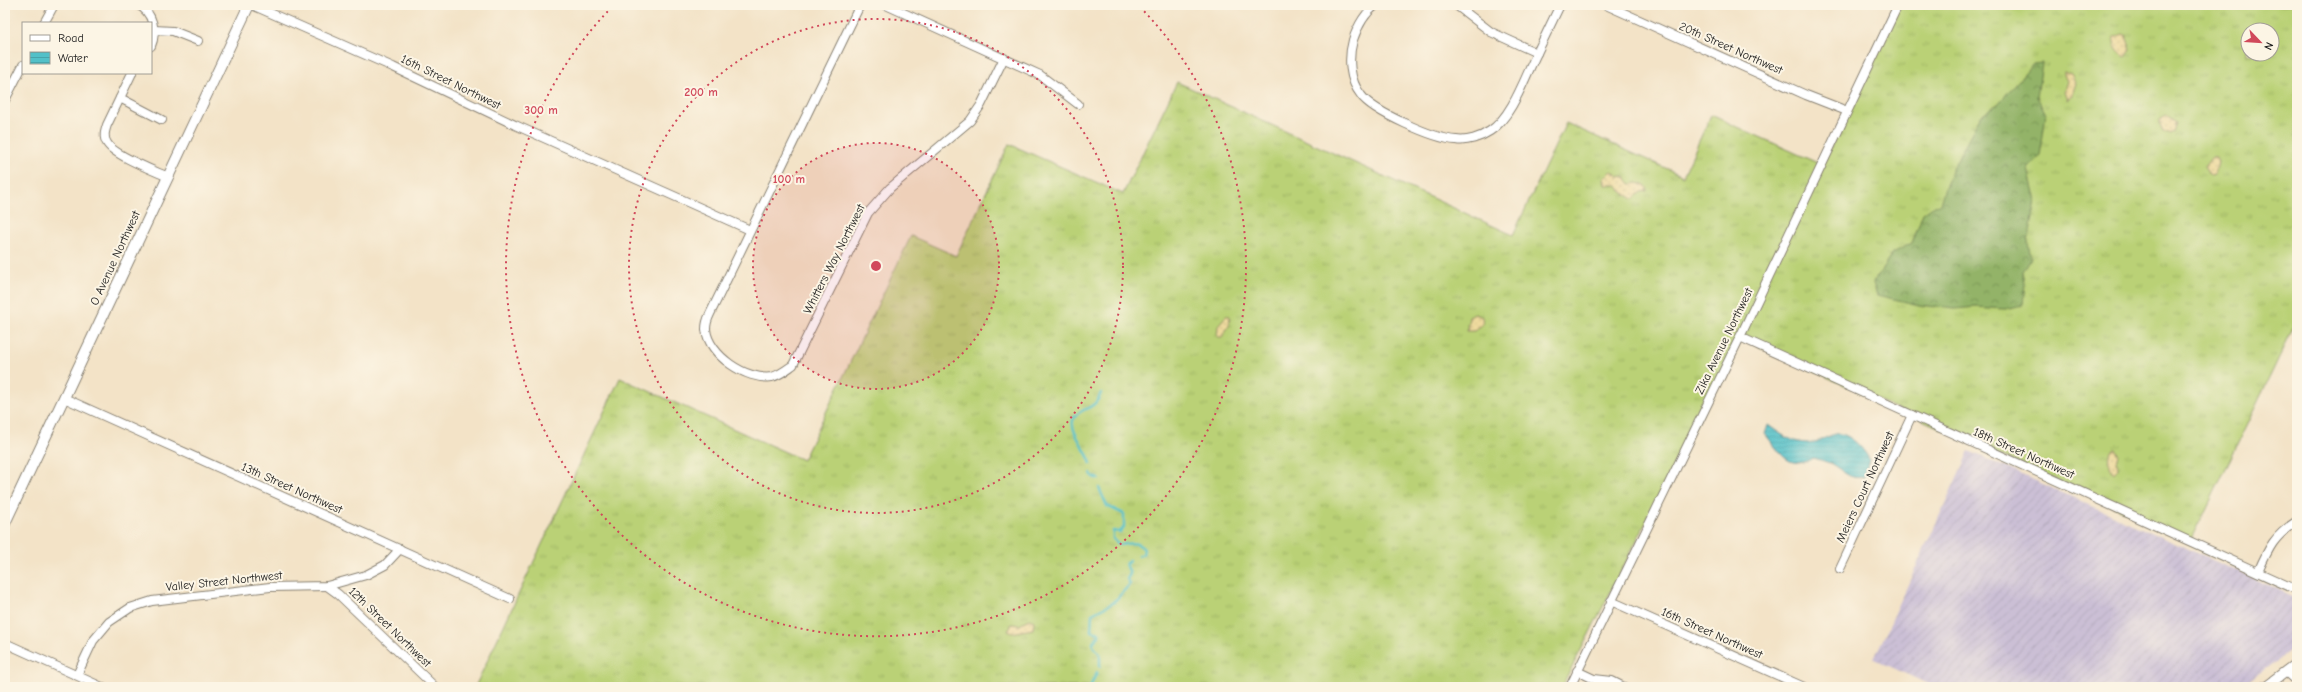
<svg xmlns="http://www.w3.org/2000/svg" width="2302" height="692" font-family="'Comic Neue',sans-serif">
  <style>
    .industrial { fill: url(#industrial-furrows) }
    .grass { fill: url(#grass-tufts); stroke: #6b7649; fill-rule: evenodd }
    .forest { fill: url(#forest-crowns); stroke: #586842 }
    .sand { fill: url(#sand-dots); stroke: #857b5d }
    .water { fill: url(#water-rules); stroke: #376e72 }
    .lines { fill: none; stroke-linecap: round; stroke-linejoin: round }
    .stream { stroke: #52c0c8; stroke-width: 2.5 }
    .minor-casing { stroke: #888072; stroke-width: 10 }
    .tertiary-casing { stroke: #888072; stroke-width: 12 }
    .minor { stroke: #fff; stroke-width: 8 }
    .tertiary { stroke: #fff; stroke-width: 10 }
    .ring { fill: none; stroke: #d1495b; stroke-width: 2; stroke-dasharray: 2 4 }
    .labels { text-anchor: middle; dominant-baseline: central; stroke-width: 4; stroke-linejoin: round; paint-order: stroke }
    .street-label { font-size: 12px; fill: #1c1c1c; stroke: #fcf5e5 }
    .centre { fill: #d1495b; stroke: #fcf5e5; stroke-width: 2 }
    .ring-label { font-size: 12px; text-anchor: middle; font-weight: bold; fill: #d1495b; stroke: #fcf5e5; stroke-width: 4; stroke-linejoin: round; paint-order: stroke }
  </style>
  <defs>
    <pattern id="industrial-furrows" width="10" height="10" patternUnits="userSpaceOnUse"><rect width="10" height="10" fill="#cbbfd5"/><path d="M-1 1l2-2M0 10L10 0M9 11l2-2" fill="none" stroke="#aea4b6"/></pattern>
    <pattern id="grass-tufts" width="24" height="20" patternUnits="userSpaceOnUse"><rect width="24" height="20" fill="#bad176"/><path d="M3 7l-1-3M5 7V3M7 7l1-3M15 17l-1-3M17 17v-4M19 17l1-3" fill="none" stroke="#9fb366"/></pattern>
    <pattern id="forest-crowns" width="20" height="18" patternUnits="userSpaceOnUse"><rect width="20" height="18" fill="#93b367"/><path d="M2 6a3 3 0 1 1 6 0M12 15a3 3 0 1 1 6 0" fill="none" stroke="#779154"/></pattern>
    <pattern id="sand-dots" width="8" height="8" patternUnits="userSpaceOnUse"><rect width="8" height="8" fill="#eeda9e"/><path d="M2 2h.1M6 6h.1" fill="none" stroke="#ccba88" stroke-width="1.8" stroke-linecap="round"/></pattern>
    <pattern id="water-rules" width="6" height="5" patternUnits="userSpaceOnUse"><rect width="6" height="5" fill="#52c0c8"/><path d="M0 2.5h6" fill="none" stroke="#47a4ab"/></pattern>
  </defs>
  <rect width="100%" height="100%" fill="#fcf5e5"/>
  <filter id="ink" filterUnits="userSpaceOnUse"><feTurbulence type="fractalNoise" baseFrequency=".025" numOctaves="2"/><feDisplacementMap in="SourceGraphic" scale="8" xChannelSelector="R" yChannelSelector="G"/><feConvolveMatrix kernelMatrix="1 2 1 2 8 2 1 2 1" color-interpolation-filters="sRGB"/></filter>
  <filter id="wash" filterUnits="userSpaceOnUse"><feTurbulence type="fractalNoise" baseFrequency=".012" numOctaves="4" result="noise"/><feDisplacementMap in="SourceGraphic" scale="16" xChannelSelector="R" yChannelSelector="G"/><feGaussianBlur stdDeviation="0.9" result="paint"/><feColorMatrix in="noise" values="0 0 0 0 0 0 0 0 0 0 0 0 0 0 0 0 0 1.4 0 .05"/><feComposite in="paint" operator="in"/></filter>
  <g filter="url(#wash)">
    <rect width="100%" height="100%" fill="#f3e3c7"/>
    <!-- industrial -->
    <path class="industrial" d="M1969,451L2297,598V645L2241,687H1934L1874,659Z"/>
    <!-- grass -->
    <path class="grass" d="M1898,5H2297V320L2191,541L1740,338L1562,687H475L620,378L803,460L911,236L956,256L1009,144L1123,194L1177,82L1513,235L1566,123L1683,176L1711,115L1822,165ZM2248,30H2272V54H2248Z"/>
    <!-- forest -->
    <path class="forest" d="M2042,63L2037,97L2046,114L2040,156L2028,169L2036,201L2028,242L2031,258L2023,271L2025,284L2023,305L2004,309L1976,307L1955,309L1919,305L1877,295L1873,283L1893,253L1912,243L1923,213L1940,203L1951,171L1981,115L1998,104L2033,64Z"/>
    <!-- sand -->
    <g class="sand">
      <path d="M2122,34L2126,36L2131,50L2126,57C2118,54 2112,44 2114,37Z"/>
      <path d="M2064,71L2071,74L2076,83L2072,95L2067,99L2064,91L2067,81L2064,75Z"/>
      <path d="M2165,115L2176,123L2173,133L2170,135L2163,132L2160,124V119Z"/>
      <path d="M2212,157H2216L2218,162L2215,174L2212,175L2208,173L2204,167Z"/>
      <path d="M1612,171L1618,176L1625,177L1630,184L1638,183L1647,187V191L1641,192L1633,199L1621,191L1617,185H1605L1604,178Z"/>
      <path d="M1475,314L1482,317L1483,324L1474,331H1467L1469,317Z"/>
      <path d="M1226,316H1229C1232,324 1226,330 1222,337H1217L1218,325Z"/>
      <path d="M2115,448L2119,456L2117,462L2118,468L2114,473C2108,468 2109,457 2111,450Z"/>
      <path d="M1029,619L1034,621L1033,629L1012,633L1008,631L1012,624L1020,625Z"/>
    </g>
    <!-- water -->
    <path class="water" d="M1768,425C1779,433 1792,443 1807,443C1819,443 1826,436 1836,434C1849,432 1864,449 1869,459L1864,477C1848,480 1843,470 1830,463C1825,461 1819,460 1814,458C1787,471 1782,454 1765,434Z"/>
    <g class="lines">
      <!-- stream -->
      <g class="stream">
        <path d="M1091,464C1089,452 1067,429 1074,418C1082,406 1094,412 1101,393"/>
        <path d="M1091,473L1093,477L1099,479"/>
        <path d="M1099,488L1107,506L1124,514V527L1120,532L1113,531V539L1120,545C1130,544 1136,540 1144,549L1143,554L1139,556"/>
        <path d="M1100,666V654L1093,646V642L1099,636V633L1091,631L1092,614L1113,603L1130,584L1127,579L1130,574L1126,564L1130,560"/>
        <path d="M1090,687L1097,672"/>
      </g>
    </g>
  </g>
  <g filter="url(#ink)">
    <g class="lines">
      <!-- minor casing -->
      <g class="minor-casing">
        <g id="minor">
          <path d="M138,5C153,12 157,32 151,46"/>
          <path d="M252,5L393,67L515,125L750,230"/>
          <path d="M860,5L710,314C708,318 706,324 706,329C708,355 747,381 772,377C780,375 786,370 793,365L868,213L890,188L970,121L981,105L1004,58"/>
          <path d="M886,5L1040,75L1078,104"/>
          <path d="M1376,5C1365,13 1357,28 1353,40C1348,58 1349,80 1361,95C1373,112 1435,139 1456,140C1467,142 1481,137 1490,131C1512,117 1525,77 1537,53L1491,32L1456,5"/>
          <path d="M1606,5L1806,95L1847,111"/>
          <path d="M44,23L54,5"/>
          <path d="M154,30L173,31L198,41"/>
          <path d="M1537,53L1560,5"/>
          <path d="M132,73L107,125C105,131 103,137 107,143C113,155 155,171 168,177"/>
          <path d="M120,98L162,120"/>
          <path d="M5,100L23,65"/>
          <path d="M1740,337L2297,590"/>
          <path d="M64,398L510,599"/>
          <path d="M1840,569L1912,415"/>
          <path d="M2258,572C2269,547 2274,536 2297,521"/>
          <path d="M327,586L338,594L434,686"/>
          <path d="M1611,601L1804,687"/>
          <path d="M5,643L102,687"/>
          <path d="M1577,671L1594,679L1612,681L1624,687"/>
          <path d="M2287,673L2297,682"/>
          <path d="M77,675L93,641L109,622L130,608L152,601L270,587L327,586L366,575L385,565L400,549"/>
          <path d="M1570,687L1740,337L1898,5"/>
        </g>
      </g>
      <!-- tertiary casing -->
      <g class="tertiary-casing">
        <g id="tertiary">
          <path d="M5,523L249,5"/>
          <path d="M2265,687L2297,663"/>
        </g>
      </g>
      <!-- minor -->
      <use href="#minor" class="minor"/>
      <!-- tertiary -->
      <use href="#tertiary" class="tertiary"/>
    </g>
  </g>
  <!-- distance rings -->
  <circle cx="876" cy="266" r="123" fill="#d1495b" fill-opacity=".12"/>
  <g class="ring">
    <circle cx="876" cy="266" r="123"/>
    <circle cx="876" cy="266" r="247"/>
    <path d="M1140 7A370 370 0 1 1 612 7"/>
  </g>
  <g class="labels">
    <!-- street labels -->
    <g class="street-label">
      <text transform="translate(1731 48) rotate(24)">20th Street Northwest</text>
      <text transform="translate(451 82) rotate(26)">16th Street Northwest</text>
      <text transform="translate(115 258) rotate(-65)">O Avenue Northwest</text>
      <text transform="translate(834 259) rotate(-63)">Whitters Way Northwest</text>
      <text transform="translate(1724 341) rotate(-64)">Zika Avenue Northwest</text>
      <text transform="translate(2024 453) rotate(24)">18th Street Northwest</text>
      <text transform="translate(1865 487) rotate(-65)">Meiers Court Northwest</text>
      <text transform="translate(292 488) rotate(24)">13th Street Northwest</text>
      <text transform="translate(224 581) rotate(-6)">Valley Street Northwest</text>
      <text transform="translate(390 627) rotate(44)">12th Street Northwest</text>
      <text transform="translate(1712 633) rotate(24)">16th Street Northwest</text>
    </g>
  </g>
  <circle cx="876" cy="266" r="6" class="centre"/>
  <g class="ring-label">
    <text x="701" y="96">200 m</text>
    <text x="541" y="114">300 m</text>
    <text x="789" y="183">100 m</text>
  </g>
  <!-- margin -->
  <rect width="2302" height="692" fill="none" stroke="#fcf5e5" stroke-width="20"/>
  <!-- legend -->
  <rect x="22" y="22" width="130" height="52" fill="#fcf5e5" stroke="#a29e95"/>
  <rect x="30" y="35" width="20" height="6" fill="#ffffff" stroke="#a29e95"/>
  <text x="58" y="42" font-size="12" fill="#1c1c1c">Road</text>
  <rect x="30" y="52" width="20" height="12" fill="url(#water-rules)" stroke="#a29e95"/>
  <text x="58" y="62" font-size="12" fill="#1c1c1c">Water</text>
  <!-- north arrow -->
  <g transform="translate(2260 42) rotate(115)"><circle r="19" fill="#fcf5e5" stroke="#a29e95"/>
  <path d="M0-3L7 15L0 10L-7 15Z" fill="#d1495b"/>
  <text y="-6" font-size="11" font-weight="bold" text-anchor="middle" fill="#1c1c1c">N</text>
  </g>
</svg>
